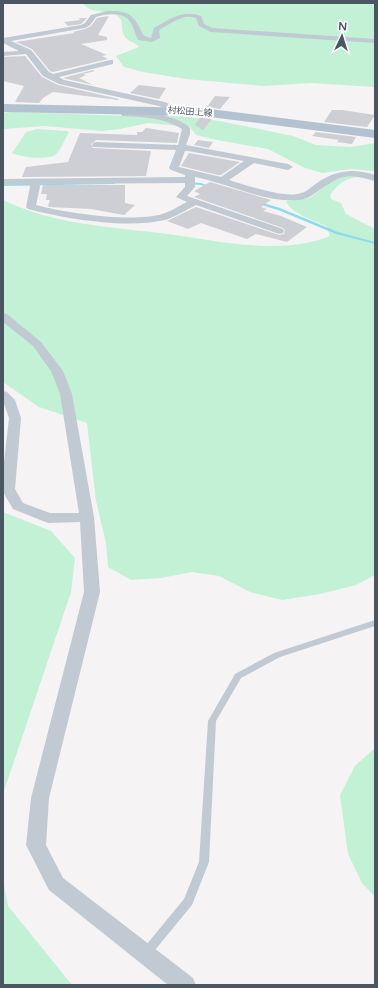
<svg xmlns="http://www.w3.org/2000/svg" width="378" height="988" font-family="'Varela Round','Noto Sans JP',sans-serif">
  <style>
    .green { fill: #c3f1d5 }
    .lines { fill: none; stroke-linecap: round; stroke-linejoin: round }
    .stream { fill: #90daee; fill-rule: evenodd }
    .building { fill: #cdcfd5 }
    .service { fill: #c1cad2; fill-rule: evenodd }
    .minor { fill: #c1cad2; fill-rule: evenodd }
    .primary { fill: #b3c2d1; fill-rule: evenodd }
    .labels { text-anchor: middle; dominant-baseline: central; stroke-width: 4; stroke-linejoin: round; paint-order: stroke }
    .far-street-label { font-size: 9px; fill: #4a5661; stroke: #fff }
  </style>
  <rect width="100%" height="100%" fill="#f5f3f3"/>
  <!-- green -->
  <g class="green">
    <path d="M81,3H375V87L310,83L263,86L186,79L143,72L124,67L116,56L139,47C136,42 130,43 126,38C121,33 123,27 121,20C116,10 100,12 92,10C87,8 85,5 81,3Z"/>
    <path d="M11,112L129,116L173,115L219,121L293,136L316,145L351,147L375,143V171L351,169L322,173L305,168L268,149L217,140L196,135L190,127L148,123L120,129L102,131L45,126L3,129V113Z"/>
    <path d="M37,129L66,131L69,132C65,139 61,149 56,154C49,161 19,157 12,153L26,132Z"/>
    <path d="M358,175L359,177C345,178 338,184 330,195L331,199L341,203L346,214L375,229V575L356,585L320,594L282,600L250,592L219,576L192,572L161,578L131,580L108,567L106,543L96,501L87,423L39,407L3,382V200C54,225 113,227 168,234C219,241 281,256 330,236L326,226C315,221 290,213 286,201L310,198L338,176Z"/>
    <path d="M3,512L51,531L75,558L71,592L4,791L3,801Z"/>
    <path d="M375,748V897L362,883L348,854L340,795L355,766Z"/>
    <path d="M3,880L8,906L72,985H3Z"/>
  </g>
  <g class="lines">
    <!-- stream -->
    <g class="stream">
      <path d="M115,182V184H114L3,186V184Z"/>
      <path d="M187,182L201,183L212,187L210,188L201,185L188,184L186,183Z"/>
      <path d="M258,202H260L280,208L338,232L375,242V244L336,234L278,210L258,204Z"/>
    </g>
  </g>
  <!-- building -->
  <g class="building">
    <path d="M109,16L98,35L107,37V40L81,44L107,55L102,56L108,59L53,72L50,71L32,49L16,42L74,33L73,32L85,29L91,26L97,18Z"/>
    <path d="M79,18H87L81,24L68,26L64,22L80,20Z"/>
    <path d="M25,56L42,77L58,85L119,99L118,100L53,92L43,98L39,103L15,102L24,86L3,81V57Z"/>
    <path d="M93,70L95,71L83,74L86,75L79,78L93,85L63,78Z"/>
    <path d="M139,85L166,88L159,99L130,93Z"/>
    <path d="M215,96L230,97L220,109L207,107Z"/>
    <path d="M332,110H342L375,115L367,127L324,122Z"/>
    <path d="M200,117L212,119L203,130L195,125Z"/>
    <path d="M146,128L179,133L177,143L96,140L91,144L93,148L151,151L146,176L22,177L26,167L68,162L80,133L137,135V132H142Z"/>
    <path d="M316,132L356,137L352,144L337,142L339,140L312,136Z"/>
    <path d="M198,140L213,142L209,148L194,145Z"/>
    <path d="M189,153L240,162L221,175H218L181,166Z"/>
    <path d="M210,182L271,200L261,207L267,209L263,211L281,216L307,227L287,242L256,234L247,239L201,223L188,229L167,221L196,207L279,235L284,234L285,230L283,228L194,197L200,194L194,191Z"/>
    <path d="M43,185H125V203L135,205L124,215L91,209L49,207L48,206L50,200H46L47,194H41Z"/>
  </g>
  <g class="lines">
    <!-- service -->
    <path class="service" d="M375,620V626L280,657L241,678L216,721L209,862L192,905L150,956L146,958L142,956L141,953L142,950L184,899L199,862L208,721L235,674L274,653Z"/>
    <!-- minor -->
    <g class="minor">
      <path d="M107,11C131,10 134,16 144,36L151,38L154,28C170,19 183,9 201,16L204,24L212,28L375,39V43L211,32L199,26L196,18C182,13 171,24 159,30L160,38L152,42L138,40C135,33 133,24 128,19C121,12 104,14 96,17L90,25L85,28L11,41L31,50L49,72L53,74L110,60H113V64L59,77L64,80L165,102L178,108L179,110L175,112L159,106L59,84L43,76L26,54L3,56V52L19,51L3,43V38L81,25L85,23L91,15Z"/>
      <path d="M122,112C139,109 178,115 190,128V134L186,145L288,164L293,167L288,170L254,163L229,180C246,185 285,199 301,193C307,192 312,186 317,183C336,170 353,168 375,175V181C349,174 344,173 321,189C314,194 308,199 299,200C265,203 227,183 195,177V187L187,196L283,229L284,231L283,233L279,234L196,205C186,210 175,217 165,220C126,229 66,219 28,209L26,207L30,187L29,184L3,185V179L185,177V175L171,170L169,168L176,150L93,147L92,145L93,143L96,142L178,145L182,129C164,118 145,117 125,116H122L121,114ZM185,151H188L244,161L221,177L179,167ZM185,183V187L176,197L187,202C179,206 170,212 162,214C134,223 65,213 36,205L40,187L39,184Z"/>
      <path d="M3,313L7,314L41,342L63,371L72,394L94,517L100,592L49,798L46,845L63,878L193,978L196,985H168L49,890L26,845L31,798L84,592L80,522L48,523L13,509L3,492V471L9,418L3,401V391L7,392L15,400L21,418L15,489L23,503L50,513H79L60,394L51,371L33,346L3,322Z"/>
    </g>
    <!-- primary -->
    <path class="primary" d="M3,104L202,108L375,130V138L202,116L3,112Z"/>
  </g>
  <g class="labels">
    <!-- far-street labels -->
    <g class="far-street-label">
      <text transform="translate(190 112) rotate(4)">村松田上線</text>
    </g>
  </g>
  <!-- border -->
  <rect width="378" height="988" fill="none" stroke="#4a5661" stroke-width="8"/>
  <!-- north arrow -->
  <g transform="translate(342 36) rotate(4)" stroke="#ffffff" stroke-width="3" paint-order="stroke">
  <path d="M0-3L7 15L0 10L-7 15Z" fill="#4a5661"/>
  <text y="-6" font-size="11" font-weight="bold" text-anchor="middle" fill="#4a5661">N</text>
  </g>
</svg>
